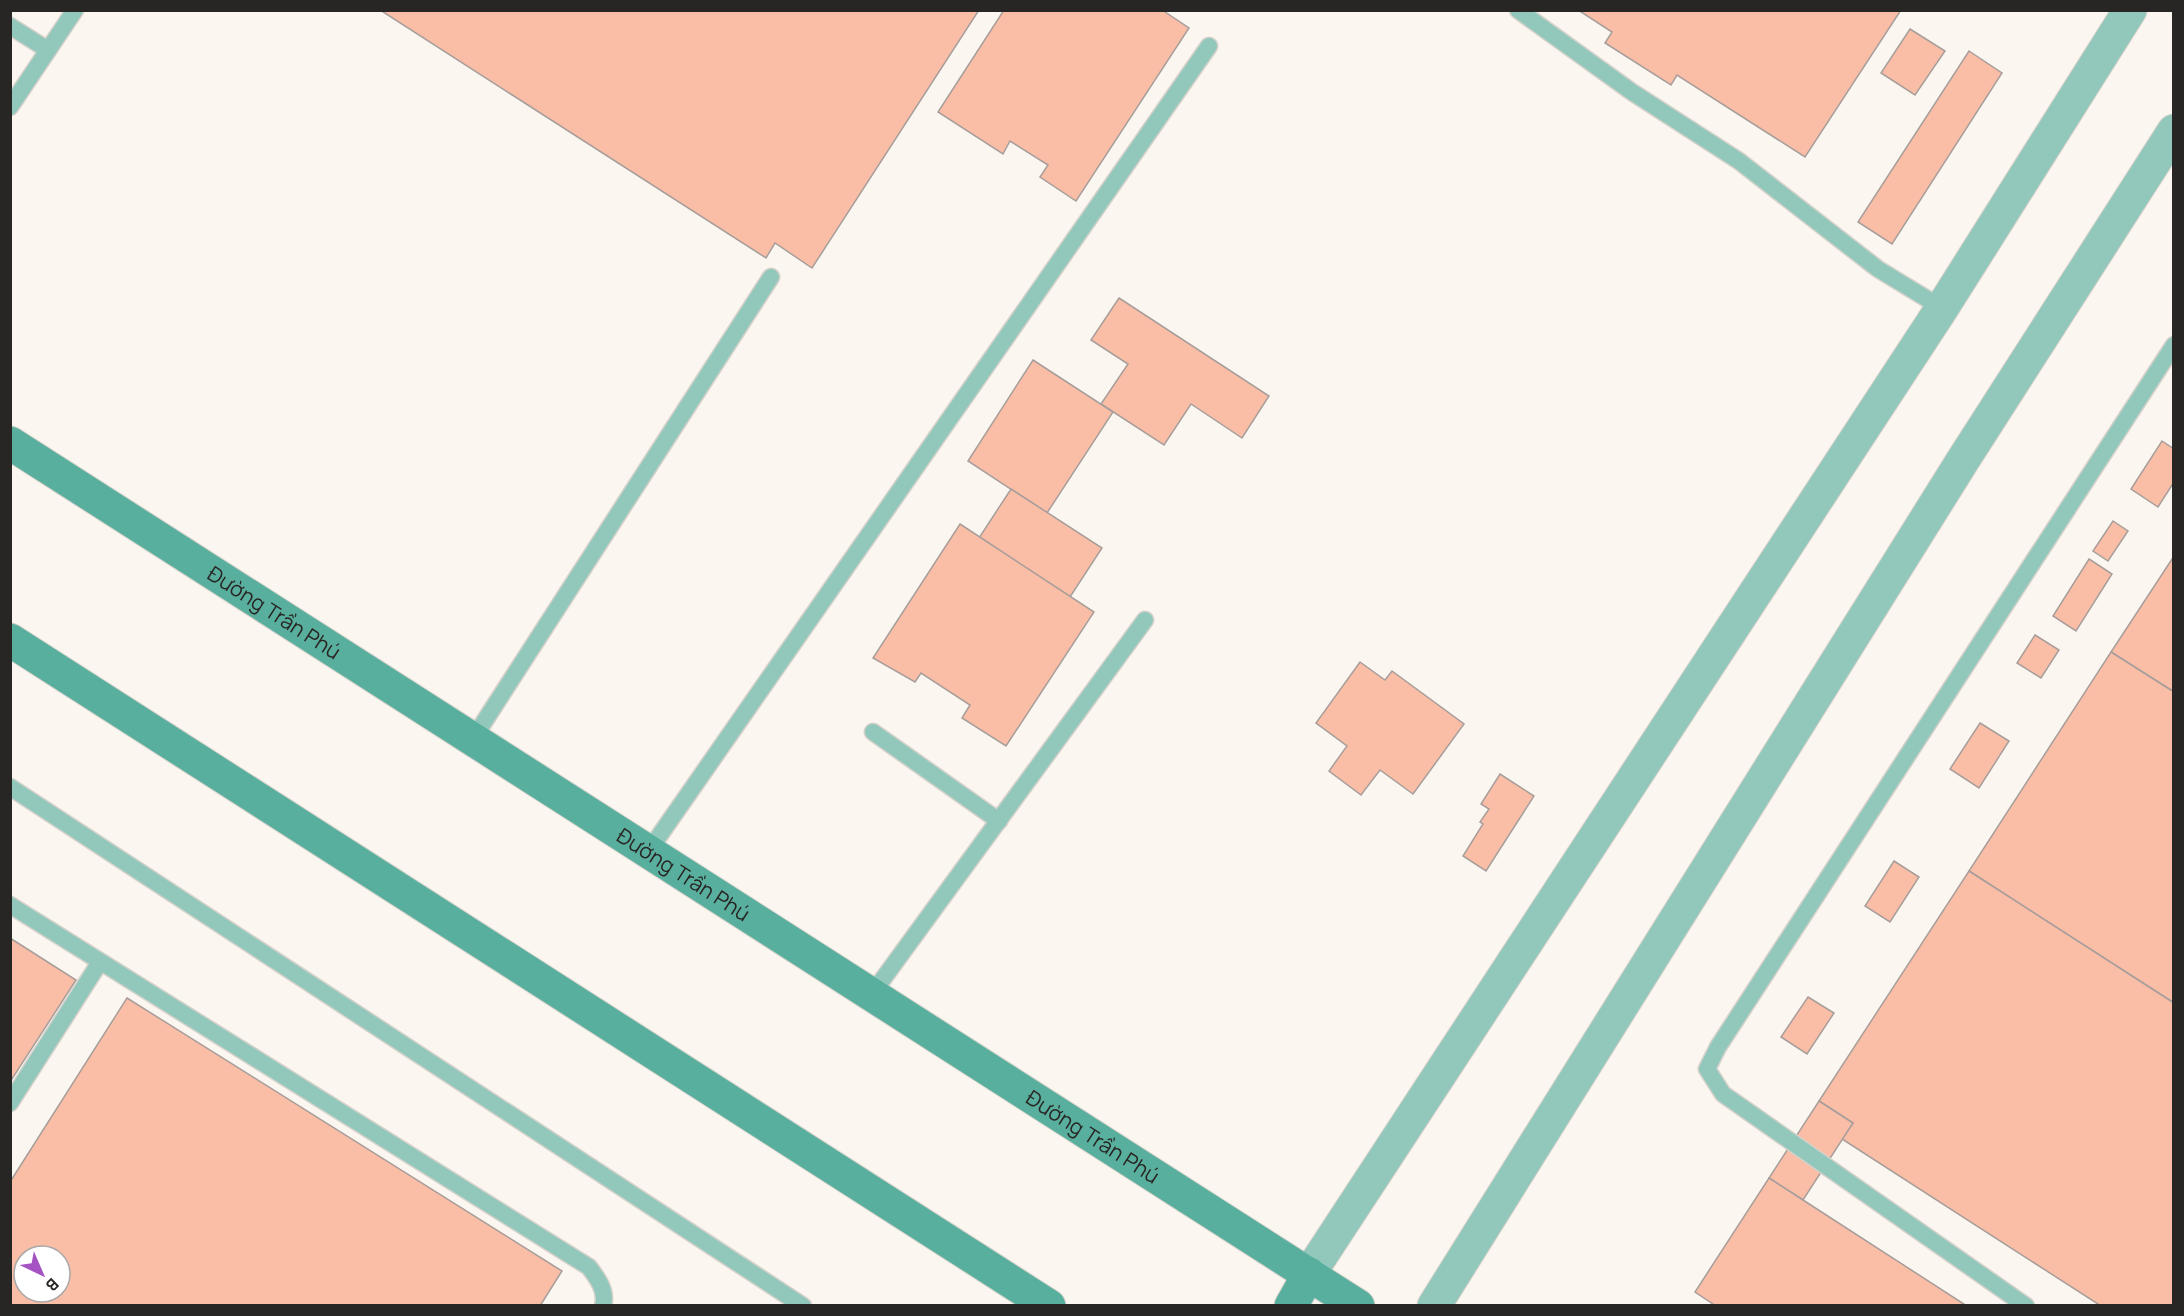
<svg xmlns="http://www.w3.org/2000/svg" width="2184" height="1316" font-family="Manrope,sans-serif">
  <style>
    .building { fill: #fabda6; stroke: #a79e9b; stroke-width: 1.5; fill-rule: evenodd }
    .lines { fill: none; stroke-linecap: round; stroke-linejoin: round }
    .lane-casing { stroke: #d5d1cb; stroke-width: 19 }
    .street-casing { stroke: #d5d1cb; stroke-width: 35 }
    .secondary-casing { stroke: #d5d1cb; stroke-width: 35 }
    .lane { stroke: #92c8bb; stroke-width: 16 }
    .street { stroke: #92c8bb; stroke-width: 33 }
    .secondary { stroke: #59af9d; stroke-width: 33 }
    .labels { text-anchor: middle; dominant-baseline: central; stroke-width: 5; stroke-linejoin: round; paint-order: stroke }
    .street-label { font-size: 21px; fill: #282624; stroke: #fff }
  </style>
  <rect width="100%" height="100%" fill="#fbf7f0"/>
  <!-- building -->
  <g class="building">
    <path d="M380,10H979L812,268L775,243L766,258Z"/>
    <path d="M1004,10H1162L1189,28L1076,201L1040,177L1048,165L1010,141L1003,154L938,112Z"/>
    <path d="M1578,10H1901L1805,157L1677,75L1671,85L1605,43L1612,32Z"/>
    <path d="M1910,29L1945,51L1915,95L1881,73Z"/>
    <path d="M1969,51L2002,73L1892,244L1858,222Z"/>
    <path d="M1119,298L1269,396L1242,438L1191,404L1164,445L1101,404L1128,364L1091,340Z"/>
    <path d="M1033,360L1113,412L1047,513L968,461Z"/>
    <path d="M2162,441L2174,449V482L2158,507L2131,489Z"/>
    <path d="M1011,489L1102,548L1070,597L979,538Z"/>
    <path d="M2113,521L2128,531L2108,561L2093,551Z"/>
    <path d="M960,524L1094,612L1006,746L962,718L970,705L921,673L915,682L873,658Z"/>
    <path d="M2174,556V692L2111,652Z"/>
    <path d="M2089,559L2112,574L2076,631L2053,616Z"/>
    <path d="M2035,635L2059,650L2041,678L2017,663Z"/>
    <path d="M2111,652L2174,692V1003L1969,871Z"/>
    <path d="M1360,662L1385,680L1392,671L1464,724L1413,794L1380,770L1361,795L1329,771L1347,746L1316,723Z"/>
    <path d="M1980,723L2009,741L1979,788L1950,769Z"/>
    <path d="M1500,774L1534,796L1486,871L1463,856L1483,824L1480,822L1489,809L1481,804Z"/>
    <path d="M1894,861L1919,877L1890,922L1865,906Z"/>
    <path d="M1969,871L2174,1003V1306H2101L1842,1139L1853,1123L1819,1101Z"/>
    <path d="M10,938L76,980L10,1082Z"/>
    <path d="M1808,997L1834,1013L1807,1054L1781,1037Z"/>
    <path d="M127,998L562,1271L540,1306H10V1182ZM24,1256H60V1292H24Z"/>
    <path d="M1819,1101L1853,1123L1803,1200L1769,1178Z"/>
    <path d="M1769,1178L1803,1200L1967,1306H1716L1695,1292Z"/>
  </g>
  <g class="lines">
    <!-- lane casing -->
    <g class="lane-casing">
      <g id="lane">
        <path d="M1518,10L1632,92L1739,161L1878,269L1942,308"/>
        <path d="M10,26L48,50"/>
        <path d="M10,107L75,10"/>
        <path d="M873,732L999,821"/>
        <path d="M473,739L771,277"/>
        <path d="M10,787L803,1306"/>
        <path d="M648,852L1209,46"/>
        <path d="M10,905L589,1267C598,1279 607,1291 603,1306"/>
        <path d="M872,994L1145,620"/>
        <path d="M10,1103L100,962"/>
        <path d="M2026,1306L1723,1094L1707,1069L1718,1047L2174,345"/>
      </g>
    </g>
    <!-- street casing -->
    <g class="street-casing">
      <g id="street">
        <path d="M1309,1274L1942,308L2130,10"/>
        <path d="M1434,1306L1963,460L2174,131"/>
      </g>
    </g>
    <!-- secondary casing -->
    <g class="secondary-casing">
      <g id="secondary">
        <path id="s1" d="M10,443L1358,1306"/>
        <path d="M10,640L1049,1306"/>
        <path d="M1291,1306L1309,1274"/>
      </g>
    </g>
    <!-- lane -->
    <use href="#lane" class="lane"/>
    <!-- street -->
    <use href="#street" class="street"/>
    <!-- secondary -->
    <use href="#secondary" class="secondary"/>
  </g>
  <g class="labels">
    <!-- street labels -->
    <g class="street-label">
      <text stroke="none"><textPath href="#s1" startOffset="314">Đường Trần Phú</textPath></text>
      <text stroke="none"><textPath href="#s1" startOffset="800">Đường Trần Phú</textPath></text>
      <text stroke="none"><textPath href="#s1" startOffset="1286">Đường Trần Phú</textPath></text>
    </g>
  </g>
  <!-- border -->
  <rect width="2184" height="1316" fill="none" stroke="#282624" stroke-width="24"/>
  <!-- north arrow -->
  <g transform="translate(42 1274) rotate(136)"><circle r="28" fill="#ffffff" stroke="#a9a8a7" stroke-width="1.5"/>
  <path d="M0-4.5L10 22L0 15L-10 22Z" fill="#a553c3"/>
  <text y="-9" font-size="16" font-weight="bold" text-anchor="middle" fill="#282624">B</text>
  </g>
</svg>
